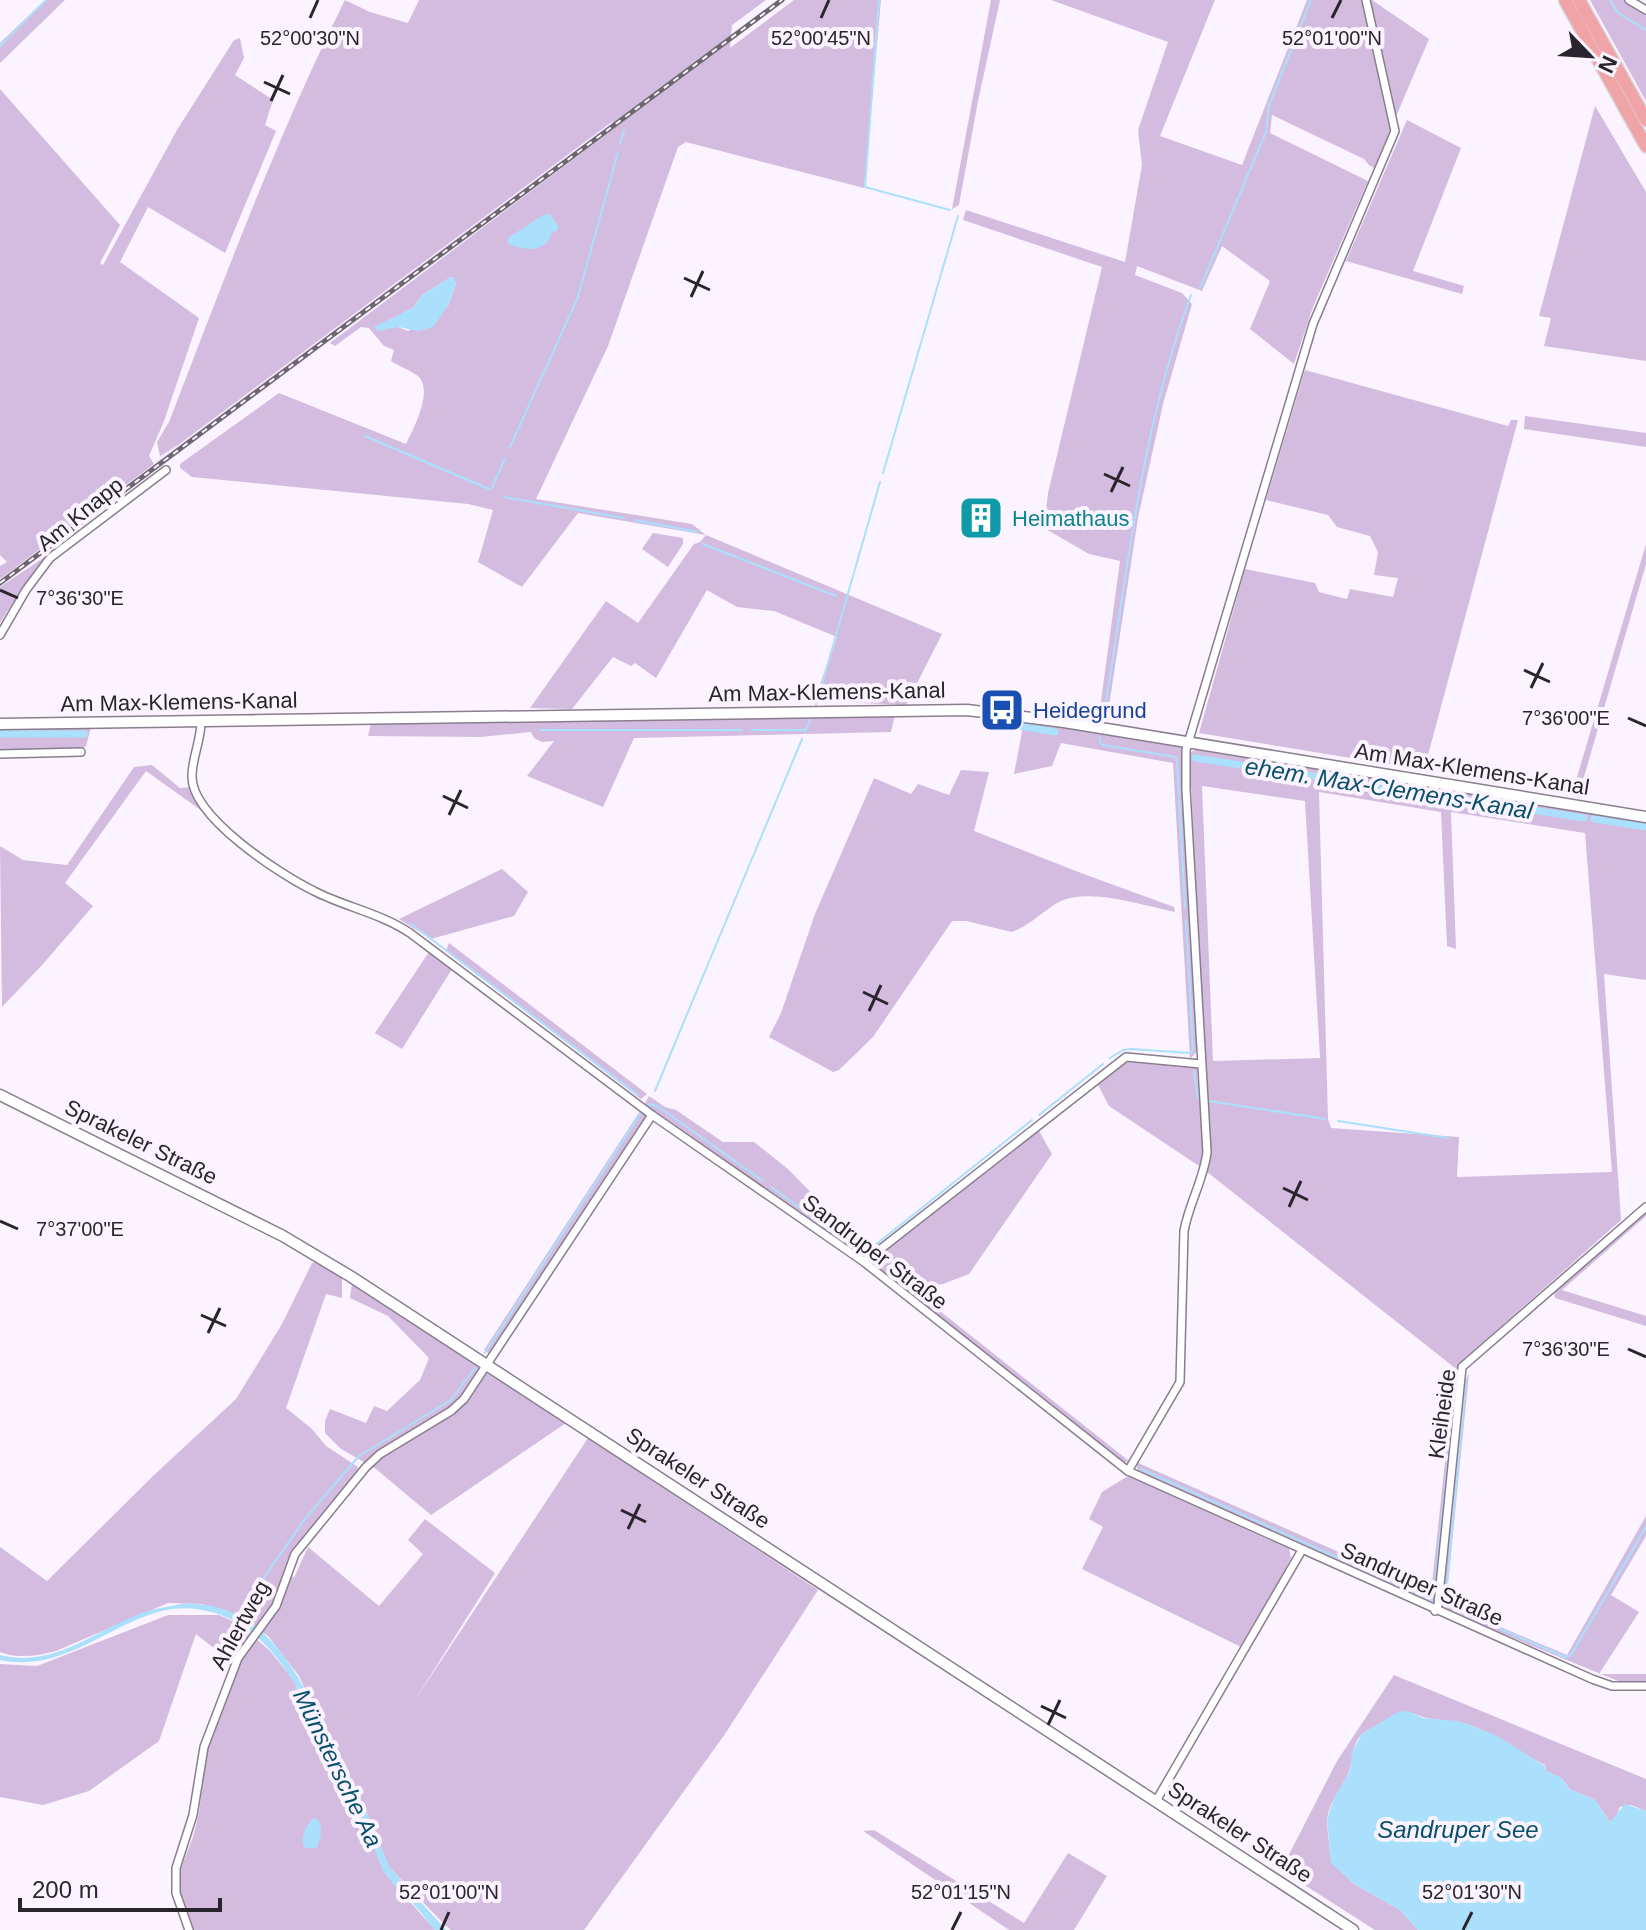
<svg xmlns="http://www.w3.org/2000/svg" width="1646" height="1930" font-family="Arial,sans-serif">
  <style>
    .built { fill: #f5e7fc }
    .green { fill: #d4bce0; fill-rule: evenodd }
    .water { fill: #aae0fc }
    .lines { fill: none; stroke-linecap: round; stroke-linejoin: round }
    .stream { stroke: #aae0fc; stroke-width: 2 }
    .canal { stroke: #aae0fc; stroke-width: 7 }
    .street-casing { stroke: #897d8e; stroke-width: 10 }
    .secondary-casing { stroke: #897d8e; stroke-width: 13 }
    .highway-casing { stroke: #d9d8d9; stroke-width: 15 }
    .street { stroke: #fff; stroke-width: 7 }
    .secondary { stroke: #fff; stroke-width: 10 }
    .highway { stroke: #f0a4a8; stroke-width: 12 }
    .rail-casing { stroke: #6c666f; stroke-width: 5 }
    .rail { stroke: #fbf3ff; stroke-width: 2; stroke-dasharray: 6; stroke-linecap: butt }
    .ticks { fill: none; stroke: #2a252c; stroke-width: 3 }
    .labels { text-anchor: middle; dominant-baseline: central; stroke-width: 8; stroke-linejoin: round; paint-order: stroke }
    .street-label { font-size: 22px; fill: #2a252c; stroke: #fbf3ff }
    .culture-label { font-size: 22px; fill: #0d838f; stroke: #fbf3ff; text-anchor: start }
    .transit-label { font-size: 22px; fill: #164399; stroke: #fbf3ff; text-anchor: start }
    .water-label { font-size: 24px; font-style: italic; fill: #08506b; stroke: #fbf3ff }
    .ticks-label { font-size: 20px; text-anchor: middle; fill: #2a252c; stroke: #fbf3ff; stroke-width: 8; stroke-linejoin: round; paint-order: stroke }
  </style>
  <rect width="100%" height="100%" fill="#fbf3ff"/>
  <!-- built -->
  <path class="built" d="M777,0H787L0,587V579L20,562L154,464L160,456L178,445Z"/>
  <!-- green -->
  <g class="green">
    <path d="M45,0H65L0,63V43Z"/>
    <path d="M345,0L370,12L408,23L419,0H766L732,25L730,48L794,0H881L864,188L686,142L678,147L608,346L536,499L692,524L706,535L942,634L906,705L814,701L837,637L774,611L737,607L707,590L656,678L635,663L631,666L613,657L572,709L530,708L606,601L638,623L694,544L700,542L706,535L578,513L522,587L478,562L493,510L468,504L192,477L180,468V464L279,393L406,444C413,430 433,392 419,377C412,371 399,366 391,361L394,350L384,346L369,328L361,327L335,346L330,343L608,133L613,121L178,445L160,456L157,442L169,422C224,280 277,136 345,0ZM451,277L456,284L448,306L408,331L398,327H375L413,308L422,295Z"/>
    <path d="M991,0H1000L978,101L959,205L952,209Z"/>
    <path d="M1051,0H1215L1160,136L1242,165L1307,0H1372L1429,39L1374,168L1369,165L1364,159L1272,115L1270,133L1368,181L1313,307L1294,364L1250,329L1270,281L1222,246L1202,291L1137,266L1135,275L1182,293L1192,304L1163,404L1138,518L1106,725L1098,723L1120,561L1089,554L1044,528L1048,493L1102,267L963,220L966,210L1125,262L1142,165L1138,130L1168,42Z"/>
    <path d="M1590,0H1626L1646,13V101Z"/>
    <path d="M240,38L244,58L235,75L273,100L265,125L276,131L225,253L148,207L120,262L199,318L164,421L149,456L154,464L0,579V566L7,562L0,555V89L120,225L100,263L103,265L177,130L234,40Z"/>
    <path d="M1595,106L1646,192V361L1544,346L1551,318L1539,316Z"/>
    <path d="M1407,120L1461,148L1413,271L1464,286L1462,294L1346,261Z"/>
    <path d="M1305,370L1508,426L1511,420H1518L1424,770L1199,733L1245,569L1315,583L1319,592L1347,599L1350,589L1393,597L1398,578L1374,575L1378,552L1370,536L1337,527L1328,515L1266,500Z"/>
    <path d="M1525,416L1646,433V447L1524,429Z"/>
    <path d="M653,533L683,538V544L668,567L642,549Z"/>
    <path d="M1646,544V564L1579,794H1572Z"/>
    <path d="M52,552L24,585L0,623V587Z"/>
    <path d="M895,715L891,732L634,738L603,807L527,776L554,741L542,742L534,738L531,732L481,737L368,736L371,723Z"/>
    <path d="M1024,721L1179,745L1182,749L1198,1045L1197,1051L1190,1059L1173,763L1061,743L1052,766L1014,774Z"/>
    <path d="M91,727L86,746L82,749L0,750V728Z"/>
    <path d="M1197,749L1646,822V980L1604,974L1621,1220L1461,1362L1435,1601L1431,1603L1138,1471L1136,1462L1431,1593L1455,1368L1202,1168L1109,1106L1097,1083L1128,1062L1197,1068L1199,1101L1208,1102L1205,1097L1190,760L1191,752ZM1202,786L1305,801L1320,1058L1213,1061ZM1319,792L1441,812L1447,946L1456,949L1451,812L1585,833L1612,1172L1457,1177L1459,1137L1331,1128L1328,1119Z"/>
    <path d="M152,765L180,788L190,787L202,811L146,771L65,883L93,906L43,964L2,1007L0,846L23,860L67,865L134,767Z"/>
    <path d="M961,770L989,772L974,831L1081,873L1174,907L1175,912C1143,906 1090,887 1059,902C1043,911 1029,926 1012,932L966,921H952L873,1037L839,1070L833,1072L769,1037L781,1013L815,914L874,778L911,794L918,784L949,795Z"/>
    <path d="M502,869L528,892L514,916L431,939L399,919Z"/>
    <path d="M449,943L647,1094L641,1099L446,951Z"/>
    <path d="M429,952L452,969L402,1049L375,1033Z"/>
    <path d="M649,1096L665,1107L676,1110L723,1142H754L788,1169L870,1253L861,1255L644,1105Z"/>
    <path d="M640,1111L647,1116L491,1355L484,1350Z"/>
    <path d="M1038,1129L1052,1154L969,1274L943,1284L912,1289L1129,1461L1124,1463L875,1266L880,1254Z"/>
    <path d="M1646,1211V1216L1562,1290L1646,1316V1326L1555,1298L1554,1293Z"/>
    <path d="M317,1262L342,1275V1298L326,1294L286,1408L312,1429L326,1446L358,1467L357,1473L291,1553L285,1567L294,1578L308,1547L379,1606L423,1554L408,1540L425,1519L495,1573L415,1700L588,1438L818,1590L725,1734L584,1930H451L445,1925L388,1866L364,1806L351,1791L299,1676L268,1636L250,1623L202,1604L168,1603L56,1651C37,1656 18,1659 0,1652V1547L47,1581L153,1476L236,1399L282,1324L312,1263Z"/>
    <path d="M352,1282L566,1423L431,1515L376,1469L341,1449L325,1433V1421L330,1409L366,1423L374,1406L387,1411L420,1380L429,1358L388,1316L350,1298Z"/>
    <path d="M1469,1373L1446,1604L1567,1655L1646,1516V1536L1611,1595L1639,1612L1599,1674H1646V1681H1618L1442,1609L1466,1380Z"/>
    <path d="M1128,1476L1289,1549L1291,1558L1243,1648L1082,1569L1103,1527L1089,1519L1102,1492Z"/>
    <path d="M168,1615H219L241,1625L270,1651L292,1678L326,1747L341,1785L362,1819L389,1878L435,1930H193L179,1891V1873L193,1837L199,1813L207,1749L234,1673L225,1657L196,1634L159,1741L89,1791L43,1805L0,1797V1664L37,1666Z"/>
    <path d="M1394,1675L1646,1779V1811L1631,1805L1620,1807L1616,1817L1610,1822L1595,1800L1571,1790L1562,1779L1546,1771L1545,1765C1520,1753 1499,1736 1473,1726C1453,1718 1432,1723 1413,1713L1368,1730C1348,1742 1355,1760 1348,1774C1341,1789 1329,1802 1327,1820C1327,1826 1330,1856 1332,1863L1354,1884L1400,1910L1418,1930H1375L1281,1870L1337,1761Z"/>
    <path d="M874,1830L1024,1923L1068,1853L1107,1876L1074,1930H1009L863,1831Z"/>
  </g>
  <!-- water -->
  <g class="water">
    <path d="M550,214L558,226L557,231L552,232C546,253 527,251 508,244V238L543,215Z"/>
    <path d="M451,277H454L456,284L448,306L433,327L418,331L398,327L378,331L374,327L413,308L422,295Z"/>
    <path d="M181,1604C283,1597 317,1717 351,1791L364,1806L390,1868L446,1930H435C428,1923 423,1914 416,1907C406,1894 391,1884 383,1870C375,1854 372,1836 363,1820C356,1807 345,1797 340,1784C314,1717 279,1619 196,1609C128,1600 76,1676 0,1660V1655C55,1669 96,1629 145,1612C156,1608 169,1607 181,1604Z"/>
    <path d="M1408,1711L1423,1718L1458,1721L1473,1726L1499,1737L1545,1766L1546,1771L1560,1777L1571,1790L1595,1800L1610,1822L1625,1804L1646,1811V1930H1418L1400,1910L1354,1884L1331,1863L1327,1819L1334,1798L1350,1771L1352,1752L1362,1734L1398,1712Z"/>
    <path d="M316,1818C324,1827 321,1837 317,1848H304C300,1836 305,1829 312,1819Z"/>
  </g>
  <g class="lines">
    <!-- stream -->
    <g class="stream">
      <path d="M879,0L865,187L950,210"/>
      <path d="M1610,0L1618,13L1646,30"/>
      <path d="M0,46L46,0"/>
      <path d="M620,144L624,130"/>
      <path d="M1200,288L1266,132L1269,105L1311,0"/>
      <path d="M365,436L489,489"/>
      <path d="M510,447L578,297L618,152"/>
      <path d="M883,473L958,216"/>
      <path d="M492,488L505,458"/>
      <path d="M504,497L624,518"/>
      <path d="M635,520L697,532"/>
      <path d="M703,544L836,596"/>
      <path d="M816,705L880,482"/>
      <path d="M1103,720C1127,578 1140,431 1191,295"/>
      <path d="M540,730H742"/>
      <path d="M752,730H806"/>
      <path d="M805,732L810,719"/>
      <path d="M1100,737V742L1103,745L1175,757L1177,760L1185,908"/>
      <path d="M410,923L638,1095"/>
      <path d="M1110,1058L1123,1050L1131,1049L1191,1053L1193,1049L1186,920"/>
      <path d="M1194,1071L1197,1097"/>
      <path d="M655,1091L802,739"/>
      <path d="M1209,1101L1326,1119"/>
      <path d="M646,1106L652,1104L660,1108L763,1181"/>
      <path d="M1039,1115L1103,1064"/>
      <path d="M1338,1121L1448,1138"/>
      <path d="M771,1187L853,1246"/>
      <path d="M869,1250L1032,1120"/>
      <path d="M485,1353L642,1111"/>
      <path d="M1466,1382L1445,1605L1565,1657L1571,1655L1646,1527"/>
      <path d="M1141,1469L1432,1600"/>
      <path d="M1431,1600L1434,1593L1457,1379"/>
      <path d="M250,1623L259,1585L304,1520L359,1456L451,1400L475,1368"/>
    </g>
    <!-- canal -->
    <g class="canal">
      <path d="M1008,724L1055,732"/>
      <path d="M0,734H84"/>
      <path d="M1195,758L1584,818"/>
      <path d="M1594,819L1646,827"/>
    </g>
    <!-- street casing -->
    <g class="street-casing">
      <g id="street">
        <path d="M1629,0L1646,10"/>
        <path d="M0,635L26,590L50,558L166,470"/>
        <path d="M201,722C201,740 192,758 192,776C191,817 281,875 314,891C345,907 380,913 410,933L652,1115L864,1262L1128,1471L1592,1679L1612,1686H1646"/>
        <path d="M0,754L81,752"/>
        <path d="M864,1262L1126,1057L1201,1064"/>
        <path d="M1128,1471L1180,1382L1184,1231C1189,1203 1204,1179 1207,1152L1186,789V750L1313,324L1395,131L1366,0"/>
        <path d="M1435,1611L1438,1605L1462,1367L1646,1207"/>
        <path d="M1156,1801L1302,1550"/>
        <path d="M189,1930L176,1893V1868L193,1815L204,1747L238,1658L276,1606L295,1554L366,1467L380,1454L451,1411L464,1399L652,1115"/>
      </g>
    </g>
    <!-- secondary casing -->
    <g class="secondary-casing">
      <g id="secondary">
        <path d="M0,724L967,710L1064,722L1646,817"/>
        <path d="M0,1095L283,1236L350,1276L1353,1930"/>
      </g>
    </g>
    <!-- highway casing -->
    <g class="highway-casing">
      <g id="highway">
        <path d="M1565,0L1646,146"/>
        <path d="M1579,0L1646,120"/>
      </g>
    </g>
    <!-- street -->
    <use href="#street" class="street"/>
    <!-- secondary -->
    <use href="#secondary" class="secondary"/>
    <!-- highway -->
    <use href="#highway" class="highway"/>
    <!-- rail casing -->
    <g class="rail-casing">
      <path id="rail" d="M0,583L782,0"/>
    </g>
    <!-- rail -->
    <use href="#rail" class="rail"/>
  </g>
  <!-- ticks -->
  <path class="ticks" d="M310,18L318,0M821,18L829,0M1332,18L1341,0M264,82L290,94M271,101L283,75M684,278L710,290M691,297L703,271M1104,474L1130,486M1111,492L1123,467M0,590L18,598M1524,670L1550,682M1531,688L1543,663M1628,718L1646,726M443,796L468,808M449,815L461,790M863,992L888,1004M869,1011L881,985M1283,1188L1308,1200M1289,1207L1301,1181M0,1221L18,1229M201,1315L226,1326M208,1333L220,1308M1628,1349L1646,1357M621,1510L646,1522M628,1529L640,1504M1041,1706L1066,1718M1048,1725L1060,1700M441,1930L449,1912M952,1930L961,1912M1463,1930L1472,1912"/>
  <!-- icons -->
  <defs>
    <g id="building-square" transform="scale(2.3)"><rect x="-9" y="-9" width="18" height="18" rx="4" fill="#0f9aa8" stroke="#fbf3ff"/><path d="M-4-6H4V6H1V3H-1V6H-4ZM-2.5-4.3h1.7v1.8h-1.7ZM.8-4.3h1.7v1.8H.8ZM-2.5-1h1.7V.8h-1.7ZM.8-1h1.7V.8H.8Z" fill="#fff"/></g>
    <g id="bus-square" transform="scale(2.3)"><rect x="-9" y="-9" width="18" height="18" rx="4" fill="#1a4fb4" stroke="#fbf3ff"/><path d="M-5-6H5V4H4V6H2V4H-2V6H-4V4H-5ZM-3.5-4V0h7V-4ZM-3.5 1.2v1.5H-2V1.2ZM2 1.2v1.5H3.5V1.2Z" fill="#fff"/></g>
  </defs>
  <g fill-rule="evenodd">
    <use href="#building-square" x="981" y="518"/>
    <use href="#bus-square" x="1002" y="710"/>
  </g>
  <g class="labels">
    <!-- street labels -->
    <g class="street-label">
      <text transform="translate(80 514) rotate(-39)">Am Knapp</text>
      <text transform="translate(827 692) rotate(-1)">Am Max-Klemens-Kanal</text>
      <text transform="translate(179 702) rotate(-1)">Am Max-Klemens-Kanal</text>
      <text transform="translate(1472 769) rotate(9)">Am Max-Klemens-Kanal</text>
      <text transform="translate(141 1142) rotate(26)">Sprakeler Straße</text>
      <text transform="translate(875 1252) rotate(37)">Sandruper Straße</text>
      <text transform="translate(1442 1414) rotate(-82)">Kleiheide</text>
      <text transform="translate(698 1478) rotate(33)">Sprakeler Straße</text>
      <text transform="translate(1422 1584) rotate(24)">Sandruper Straße</text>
      <text transform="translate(240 1625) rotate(-61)">Ahlertweg</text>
      <text transform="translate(1240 1832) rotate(33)">Sprakeler Straße</text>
    </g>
    <!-- culture labels -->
    <g class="culture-label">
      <text x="1012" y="518">Heimathaus</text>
    </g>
    <!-- transit labels -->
    <g class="transit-label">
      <text x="1033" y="710">Heidegrund</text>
    </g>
    <!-- water labels -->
    <g class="water-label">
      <text transform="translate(1389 788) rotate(9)">ehem. Max-Clemens-Kanal</text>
      <text transform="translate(338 1768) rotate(64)">Münstersche Aa</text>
      <text x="1458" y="1829">Sandruper See</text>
    </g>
  </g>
  <g class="ticks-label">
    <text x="310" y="45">52°00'30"N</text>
    <text x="821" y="45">52°00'45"N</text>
    <text x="1332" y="45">52°01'00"N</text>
    <text x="80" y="605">7°36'30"E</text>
    <text x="1566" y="725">7°36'00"E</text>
    <text x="80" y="1236">7°37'00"E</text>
    <text x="1566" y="1356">7°36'30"E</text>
    <text x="449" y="1899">52°01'00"N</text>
    <text x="961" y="1899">52°01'15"N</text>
    <text x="1472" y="1899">52°01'30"N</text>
  </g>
  <!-- north arrow -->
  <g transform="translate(1590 56) rotate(115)" stroke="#fbf3ff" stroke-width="6" paint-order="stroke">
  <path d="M0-6L14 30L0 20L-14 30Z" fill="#2a252c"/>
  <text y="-12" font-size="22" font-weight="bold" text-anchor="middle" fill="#2a252c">N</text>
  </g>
  <!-- scale -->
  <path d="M20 1898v12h200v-12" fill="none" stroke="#2a252c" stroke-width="4"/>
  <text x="32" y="1898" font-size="24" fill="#2a252c" stroke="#fbf3ff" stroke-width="6" paint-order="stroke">200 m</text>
</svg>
